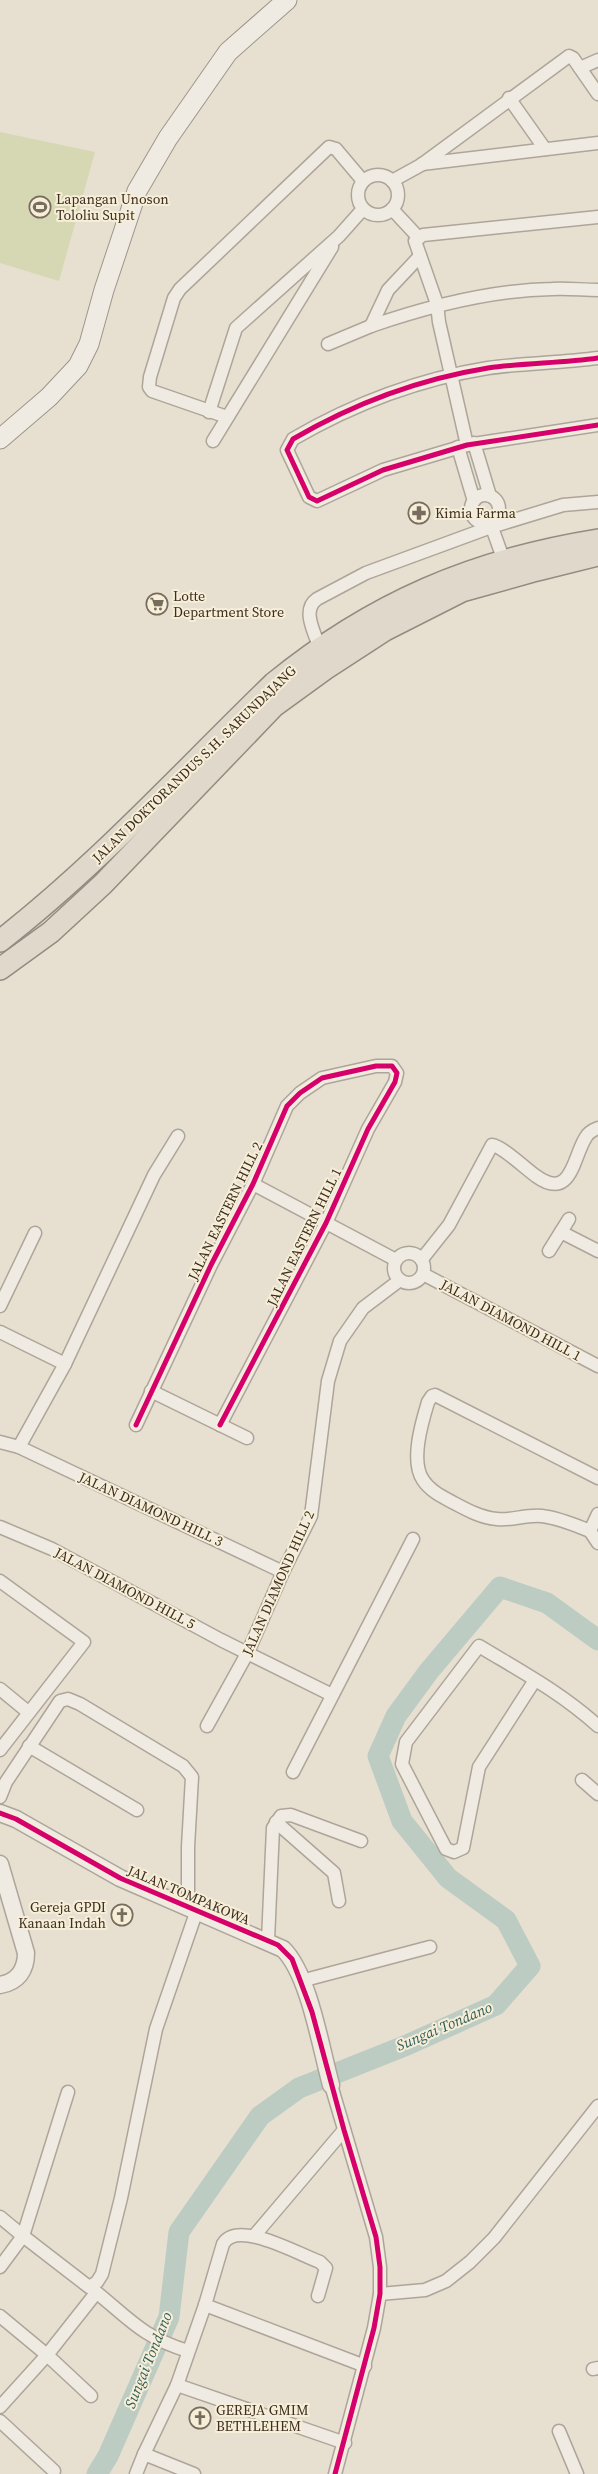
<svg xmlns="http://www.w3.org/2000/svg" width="598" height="2474" font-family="'Source Serif 4',serif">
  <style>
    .pitch { fill: #d6d7b3 }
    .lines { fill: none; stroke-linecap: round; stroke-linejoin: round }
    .river { stroke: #bcccc2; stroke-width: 21 }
    .minor-casing { stroke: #ada599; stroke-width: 15 }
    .tertiary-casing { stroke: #ada599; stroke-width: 19 }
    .secondary-casing { stroke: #9c958a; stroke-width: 21 }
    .trunk-casing { stroke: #928b80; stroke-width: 24 }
    .minor { stroke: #efebe3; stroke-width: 12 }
    .tertiary { stroke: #efebe3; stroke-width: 16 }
    .secondary { stroke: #efebe3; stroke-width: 19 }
    .trunk { stroke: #e0d9cb; stroke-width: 21 }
    .cycleway-casing { stroke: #f7eed8; stroke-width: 8 }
    .cycleway { stroke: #d6006c; stroke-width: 5 }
    .labels { text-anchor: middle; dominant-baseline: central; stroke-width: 4; stroke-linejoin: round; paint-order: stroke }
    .poi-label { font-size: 14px; fill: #3d2e20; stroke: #f7eed8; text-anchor: start }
    .street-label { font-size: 14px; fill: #3d2e20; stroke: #f7eed8 }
    .water-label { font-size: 15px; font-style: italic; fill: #2f5d5a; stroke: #f7eed8 }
  </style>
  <rect width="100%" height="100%" fill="#e7e0d1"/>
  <!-- pitch -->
  <path class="pitch" d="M0,132L95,152L59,281L0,263Z"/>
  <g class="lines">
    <!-- river -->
    <path class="river" d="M97,2474L108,2456L169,2317L179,2232L260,2116L299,2088L407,2045L496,2005L530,1966L506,1920L448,1878L402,1821L378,1756L396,1716L429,1671L500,1587L547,1603L598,1640"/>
    <!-- minor casing -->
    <g class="minor-casing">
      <g id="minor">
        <path d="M580,68L598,60"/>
        <path d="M509,98L545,149"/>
        <path d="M422,164L598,143"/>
        <circle cx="378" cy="195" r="20"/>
        <path d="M392,181L421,165L569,56L573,58L598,94"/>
        <path d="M392,209L418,237"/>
        <path d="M420,256L388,290L371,326C429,306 490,290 552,289C567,288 583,290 598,290"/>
        <path d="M328,344L371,326"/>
        <path d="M598,358C562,363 525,363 488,368C420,379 353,404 293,439L287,450L309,497L317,501L383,470L467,445L598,425"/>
        <path d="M209,412L236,328L339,236L363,209"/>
        <path d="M227,417L152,391L149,387L150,377L174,298L180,289L329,147L336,149L363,181"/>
        <path d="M213,441L332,247"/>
        <path d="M474,443L490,496"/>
        <path d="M467,445L439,322L437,304L415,241L423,235L598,217"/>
        <path d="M458,447L474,501"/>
        <circle cx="485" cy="509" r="14"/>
        <path d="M490,522L504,561"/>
        <path d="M320,649C315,633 301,610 317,599L366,573L491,527L563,505L598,502"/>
        <path d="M253,1184L396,1260"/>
        <path d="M561,1232L598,1251"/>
        <path d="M549,1251L569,1219"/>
        <circle cx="409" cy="1268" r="15"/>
        <path d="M422,1259L449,1225L492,1145C502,1146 526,1169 536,1176C572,1202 573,1156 586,1137C588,1133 593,1130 598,1128"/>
        <path d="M423,1274L598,1366"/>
        <path d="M0,1306L35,1233"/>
        <path d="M0,1332L65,1364"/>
        <path d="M151,1391L247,1438"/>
        <path d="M136,1425L211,1265L253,1184L287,1106L300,1093L322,1078L376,1066H392L397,1073L395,1082L368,1129L326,1223L220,1425"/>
        <path d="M0,1442L19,1447L283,1572"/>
        <path d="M19,1447L65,1364L154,1175L178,1136"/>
        <path d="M0,1527L52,1549L221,1640L332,1695"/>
        <path d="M590,1531C575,1525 559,1518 542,1516C526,1514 512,1521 497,1519C482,1518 467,1510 454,1503C443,1497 430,1491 423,1480C410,1461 422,1422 428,1402L432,1396L435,1395L598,1478"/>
        <path d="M590,1531L598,1514"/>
        <path d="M590,1531L598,1543"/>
        <path d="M0,1581L84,1642L0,1750"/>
        <path d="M535,1680L479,1767L463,1848L454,1852L446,1849L402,1764L406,1742L479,1646C522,1672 560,1692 598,1726"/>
        <path d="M0,1689L28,1712"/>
        <path d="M207,1726L248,1652L283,1572L311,1516L328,1381L340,1341L363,1308L400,1280"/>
        <path d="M29,1746L137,1810"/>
        <path d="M293,1772L413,1539"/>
        <path d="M582,1780L598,1794"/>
        <path d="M0,1797L6,1782L60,1701L68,1699L80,1704L183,1766L192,1777L188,1847V1907"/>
        <path d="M276,1822L334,1873L339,1901"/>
        <path d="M268,1940L273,1828L281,1816L291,1815L361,1841"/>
        <path d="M301,1981L430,1947"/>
        <path d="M331,2085L376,2237L380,2267V2294L374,2328L335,2474"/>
        <path d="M0,2217L23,2236L68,2092"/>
        <path d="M254,2236L344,2130"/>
        <path d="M0,2267L23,2236L89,2287L97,2282L102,2274L121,2198L156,2029L197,1910"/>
        <path d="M91,2288C128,2317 141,2337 188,2351"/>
        <path d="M380,2294L425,2290L446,2281L470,2262L494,2238L598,2106"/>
        <path d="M205,2305L365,2366"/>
        <path d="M0,2316L47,2355L91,2396"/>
        <path d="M593,2369L598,2368"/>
        <path d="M177,2385L205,2305L223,2244C237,2219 298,2254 320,2262L326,2268L318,2296"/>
        <path d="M0,2407L47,2355L96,2293"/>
        <path d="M0,2421L54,2471"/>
        <path d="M559,2431L577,2474"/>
        <path d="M144,2454L177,2385L345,2443"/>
        <path d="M136,2474L144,2454L194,2474"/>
      </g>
    </g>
    <!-- tertiary casing -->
    <g class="tertiary-casing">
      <g id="tertiary">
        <path d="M0,1813L16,1819L120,1878L283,1949C309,1974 321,2049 331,2085"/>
        <path d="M0,1864L26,1953C26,1970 18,1982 0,1985"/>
      </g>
    </g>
    <!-- secondary casing -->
    <g class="secondary-casing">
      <path id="secondary" d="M0,439L49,397L78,366L89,344L104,290L137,191L168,138L228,52L287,0"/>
    </g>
    <!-- trunk casing -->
    <g class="trunk-casing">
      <g id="trunk">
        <path d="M0,941C99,864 184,770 274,683C372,603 473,560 598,540"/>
        <path d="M0,969L51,932L103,884L274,706L325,669L385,630L462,591L537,570L598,555"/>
      </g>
    </g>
    <!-- minor -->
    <use href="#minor" class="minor"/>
    <!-- tertiary -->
    <use href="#tertiary" class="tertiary"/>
    <!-- secondary -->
    <use href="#secondary" class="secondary"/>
    <!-- trunk -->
    <use href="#trunk" class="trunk"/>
    <!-- cycleway casing -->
    <g class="cycleway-casing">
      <g id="cycleway">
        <path d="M598,358C562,363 525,363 488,368C420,379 353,404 293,439L287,450L309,497L317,501L383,470L467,445L598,425"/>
        <path d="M136,1425L211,1265L253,1184L287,1106L300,1093L322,1078L376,1066H392L397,1073L395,1082L368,1129L326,1223L220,1425"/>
        <path d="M0,1813L16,1819L120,1878L278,1945L292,1959L312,2012L344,2130L376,2237L380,2267V2294L374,2328L335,2474"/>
      </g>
    </g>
    <!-- cycleway -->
    <use href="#cycleway" class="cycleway"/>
  </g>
  <!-- icons -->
  <defs>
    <g id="stadium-ring" transform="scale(1.125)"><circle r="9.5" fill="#f7eed8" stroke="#786c5e" stroke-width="1.5"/><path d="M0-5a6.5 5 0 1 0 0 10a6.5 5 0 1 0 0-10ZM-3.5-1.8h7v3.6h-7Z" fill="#786c5e"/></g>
    <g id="pharmacy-ring" transform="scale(1.125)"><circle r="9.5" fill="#f7eed8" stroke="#786c5e" stroke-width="1.5"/><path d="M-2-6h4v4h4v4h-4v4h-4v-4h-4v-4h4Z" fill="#786c5e"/></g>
    <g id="supermarket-ring" transform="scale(1.125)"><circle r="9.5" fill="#f7eed8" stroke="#786c5e" stroke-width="1.5"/><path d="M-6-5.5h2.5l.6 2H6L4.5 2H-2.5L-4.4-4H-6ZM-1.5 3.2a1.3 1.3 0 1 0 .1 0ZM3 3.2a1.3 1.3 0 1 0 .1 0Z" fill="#786c5e"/></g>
    <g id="church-ring" transform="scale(1.125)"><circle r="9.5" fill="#f7eed8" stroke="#786c5e" stroke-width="1.5"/><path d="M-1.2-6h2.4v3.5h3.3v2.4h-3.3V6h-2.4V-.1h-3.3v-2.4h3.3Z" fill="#786c5e"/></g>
  </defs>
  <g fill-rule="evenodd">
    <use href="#stadium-ring" x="40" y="207"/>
    <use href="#pharmacy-ring" x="419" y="513"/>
    <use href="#supermarket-ring" x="157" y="604"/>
    <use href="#church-ring" x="122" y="1915"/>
    <use href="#church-ring" x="200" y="2418"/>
  </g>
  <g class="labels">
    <!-- poi labels -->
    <g class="poi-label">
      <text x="56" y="199">Lapangan Unoson<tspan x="56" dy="16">Tololiu Supit</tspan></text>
      <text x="435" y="513">Kimia Farma</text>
      <text x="173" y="596">Lotte<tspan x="173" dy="16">Department Store</tspan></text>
      <text x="106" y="1907" text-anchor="end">Gereja GPDI<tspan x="106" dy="16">Kanaan Indah</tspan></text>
      <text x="216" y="2410">GEREJA GMIM<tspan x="216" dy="16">BETHLEHEM</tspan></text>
    </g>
    <!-- street labels -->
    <g class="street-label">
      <text transform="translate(194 764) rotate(-44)">JALAN DOKTORANDUS S.H. SARUNDAJANG</text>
      <text transform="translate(225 1211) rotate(-64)">JALAN EASTERN HILL 2</text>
      <text transform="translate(304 1237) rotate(-64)">JALAN EASTERN HILL 1</text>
      <text transform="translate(511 1320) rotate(28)">JALAN DIAMOND HILL 1</text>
      <text transform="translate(151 1509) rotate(25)">JALAN DIAMOND HILL 3</text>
      <text transform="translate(278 1583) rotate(-66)">JALAN DIAMOND HILL 2</text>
      <text transform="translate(125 1588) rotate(28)">JALAN DIAMOND HILL 5</text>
      <text transform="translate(189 1895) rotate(23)">JALAN TOMPAKOWA</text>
    </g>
    <!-- water labels -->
    <g class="water-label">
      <text transform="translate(444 2026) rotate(-23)">Sungai Tondano</text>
      <text transform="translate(148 2360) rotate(-68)">Sungai Tondano</text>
    </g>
  </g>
</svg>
